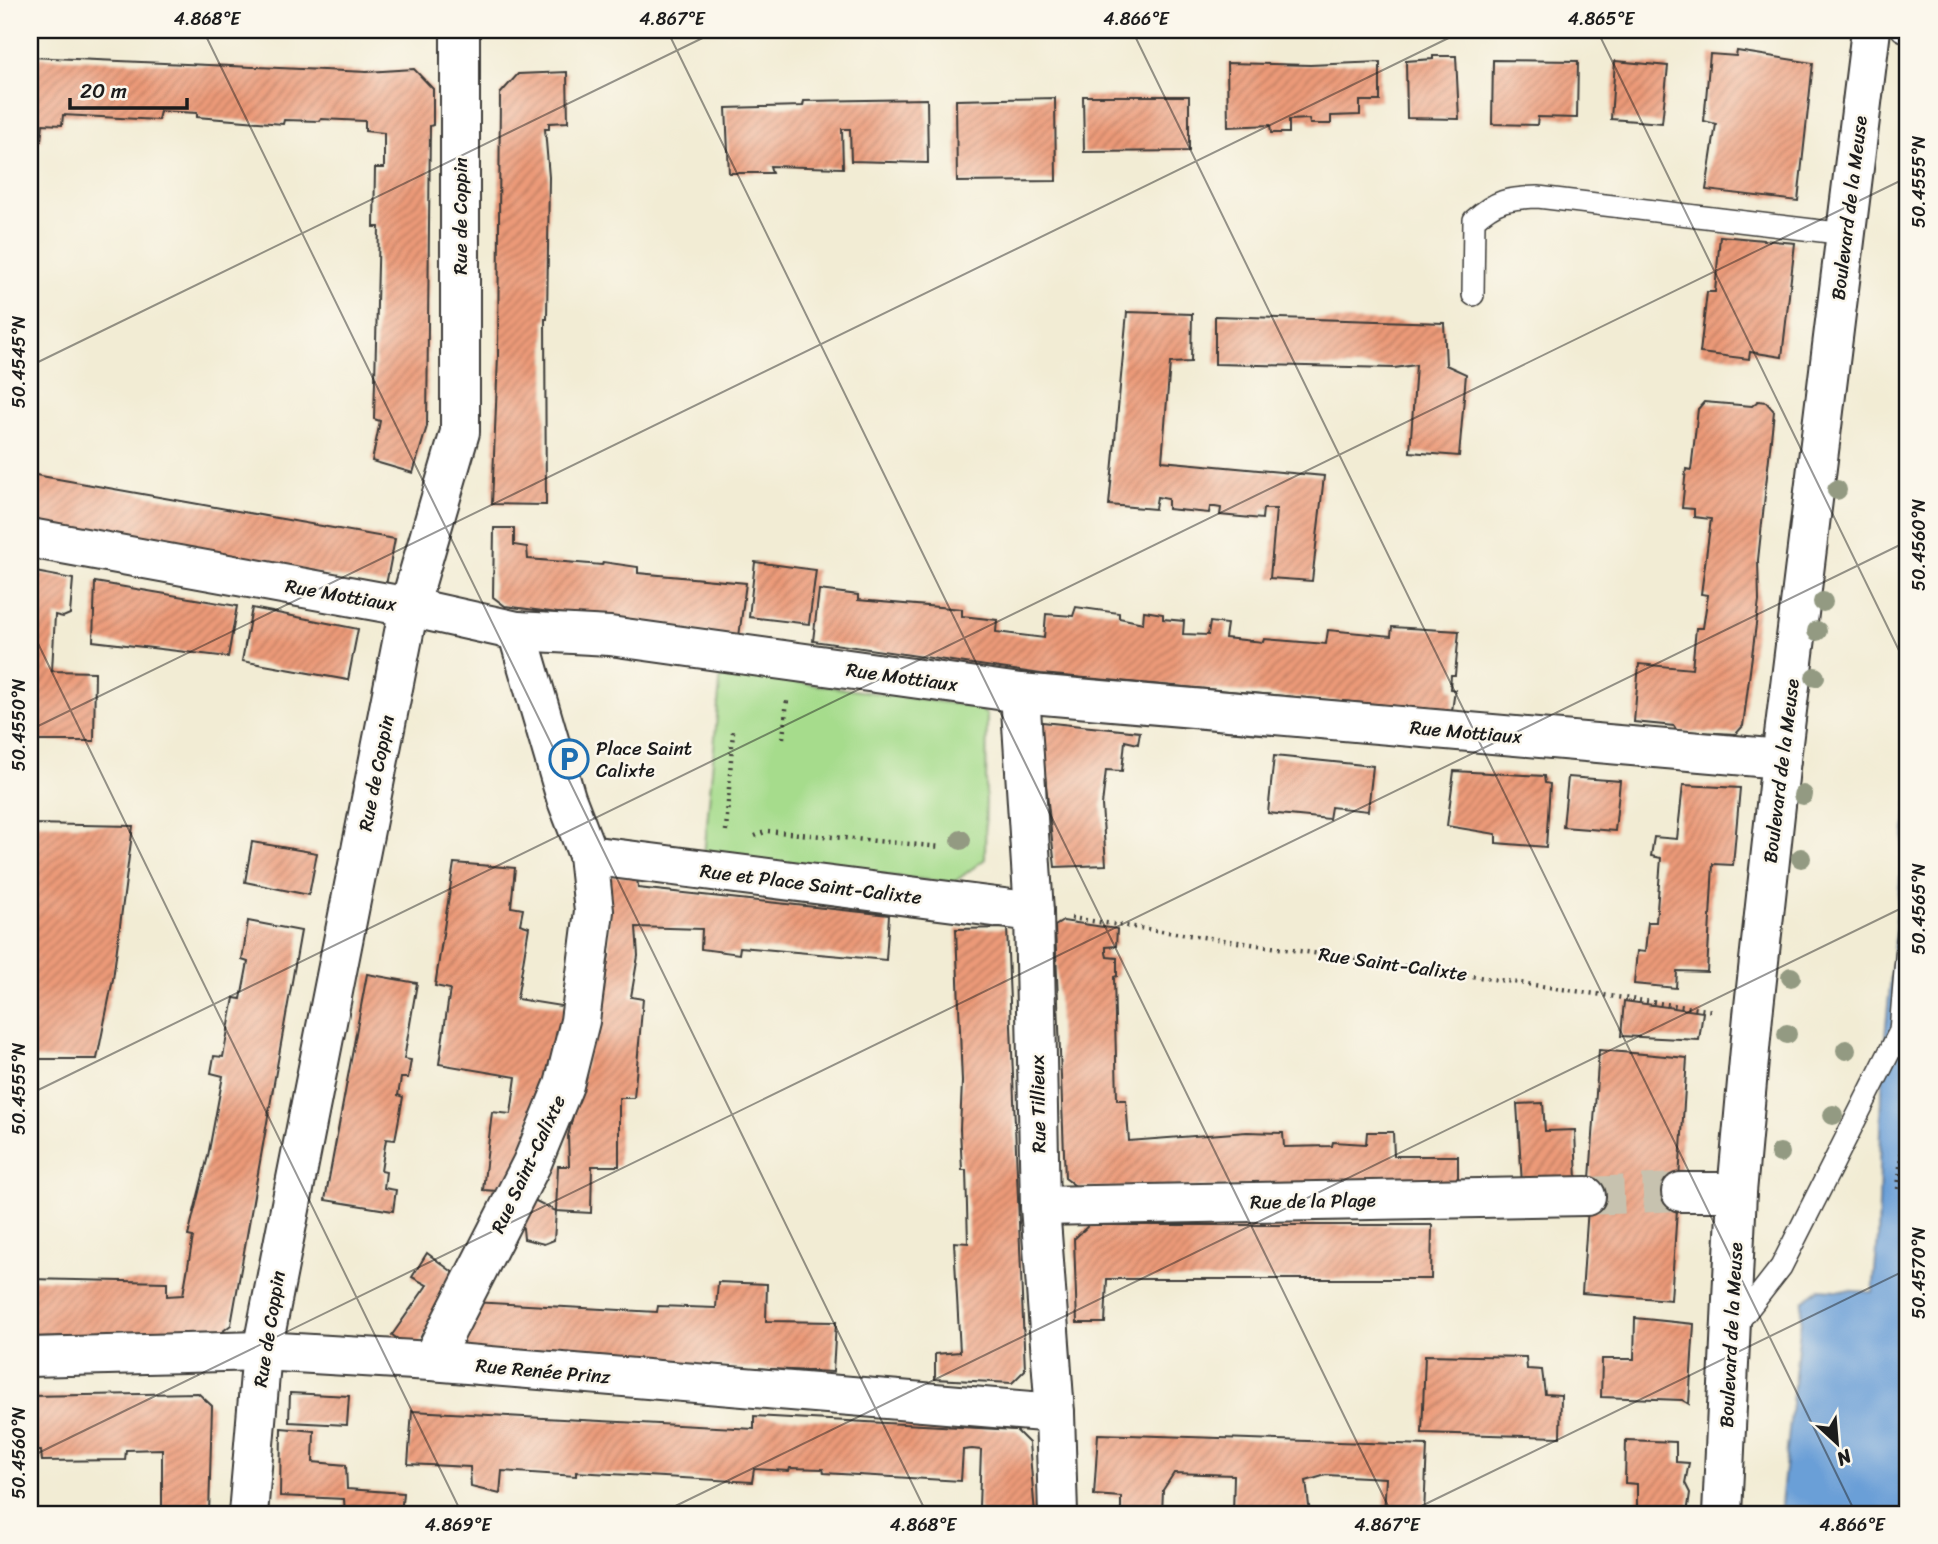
<svg xmlns="http://www.w3.org/2000/svg" width="1938" height="1544" font-family="Sriracha,sans-serif">
  <style>
    .grass { fill: #a6dc8c; stroke: #617c54; stroke-width: 2 }
    .water { fill: #6a9fd7; stroke: #435e7a; stroke-width: 2 }
    .building { fill: url(#building-hatch) }
    .lines { fill: none; stroke-linecap: round; stroke-linejoin: round }
    .street-tunnel { stroke: #c7c2af; stroke-width: 38; stroke-dasharray: 38 19; stroke-linecap: butt }
    .lane-casing { stroke: #3c3b38; stroke-width: 24 }
    .street-casing { stroke: #3c3b38; stroke-width: 42 }
    .path { stroke: #3c3b38; stroke-width: 4.5; stroke-dasharray: 2 5; stroke-linecap: butt }
    .lane { stroke: #fff; stroke-width: 21 }
    .street { stroke: #fff; stroke-width: 38 }
    .tree { fill: #939a82 }
    .ticks { fill: none; stroke: #1c1c1c; stroke-width: 2; stroke-opacity: 0.45 }
    .labels { text-anchor: middle; dominant-baseline: central; stroke-width: 5; stroke-linejoin: round; paint-order: stroke }
    .street-label { font-size: 19px; fill: #1c1c1c; stroke: #fbf7ec }
    .poi-label { font-size: 19px; fill: #1c1c1c; stroke: #fbf7ec; text-anchor: start }
    .neatline { fill: none; stroke: #1c1c1c; stroke-width: 2.5 }
    .ticks-label { font-size: 18px; text-anchor: middle; fill: #1c1c1c }
  </style>
  <defs>
    <pattern id="building-hatch" width="6" height="6" patternUnits="userSpaceOnUse" patternTransform="scale(1.75)"><rect width="6" height="6" fill="#ec9a78"/><path d="M-1 1l2-2M0 6l6-6M5 7l2-2" fill="none" stroke="#be7d62"/></pattern>
  </defs>
  <rect width="100%" height="100%" fill="#fbf7ec"/>
  <filter id="ink" filterUnits="userSpaceOnUse"><feTurbulence type="fractalNoise" baseFrequency=".0143" numOctaves="2"/><feDisplacementMap in="SourceGraphic" scale="14" xChannelSelector="R" yChannelSelector="G"/><feConvolveMatrix kernelMatrix="1 2 1 2 8 2 1 2 1" color-interpolation-filters="sRGB"/></filter>
  <filter id="wash" filterUnits="userSpaceOnUse"><feTurbulence type="fractalNoise" baseFrequency=".00686" numOctaves="4" result="noise"/><feDisplacementMap in="SourceGraphic" scale="28" xChannelSelector="R" yChannelSelector="G"/><feGaussianBlur stdDeviation="1.57" result="paint"/><feColorMatrix in="noise" values="0 0 0 0 0 0 0 0 0 0 0 0 0 0 0 0 0 1.4 0 .05"/><feComposite in="paint" operator="in"/></filter>
  <g filter="url(#wash)">
    <rect width="100%" height="100%" fill="#f2ecd4"/>
    <!-- grass -->
    <path class="grass" d="M721,672L977,707L987,715L985,859L953,883L704,856Z"/>
    <!-- water -->
    <path class="water" d="M1908,801V1514H1780L1803,1301L1819,1289L1873,1292L1878,1238L1883,1057Z"/>
    <g id="blocks">
      <!-- building -->
      <g class="building">
        <path d="M1737,51L1813,63L1798,201L1706,190L1716,124L1704,121L1710,54L1736,56Z"/>
        <path d="M1433,56H1456L1459,119L1407,118L1406,61L1433,59Z"/>
        <path d="M30,57L367,72L414,69L433,89V125L430,126L427,426L413,473L372,461L380,421L374,419L379,227H374L375,168H384V133L365,131V121L321,119L320,121L284,120L283,124L197,117V113L160,111L158,120L63,115L62,125L43,124L41,141H30Z"/>
        <path d="M1493,60L1578,61L1577,118L1538,117L1537,125L1492,124Z"/>
        <path d="M1615,61L1668,66L1662,123L1611,119Z"/>
        <path d="M1380,62V101H1360V115L1331,116V124H1310L1309,119L1289,120V133H1271L1270,125L1228,127L1227,63L1310,65Z"/>
        <path d="M567,72L568,122L549,123V129H545L549,177L547,319H545L546,505L492,504L498,356L500,94L518,74Z"/>
        <path d="M1083,96H1189V151L1084,152Z"/>
        <path d="M1055,98L1056,181L957,182L956,100Z"/>
        <path d="M927,99L928,163L851,161L850,129H842L843,168L770,166L772,173H729L726,108L803,106L804,101Z"/>
        <path d="M1720,236L1795,243L1782,357L1750,352L1749,359L1700,353L1707,292H1715Z"/>
        <path d="M1127,312L1192,314L1191,362L1170,363L1162,461L1324,476L1312,581L1270,578L1276,509H1263L1262,519L1220,515L1221,508L1215,507H1210L1209,513L1168,509V499L1157,497L1155,509L1109,505Z"/>
        <path d="M1215,316L1444,323L1446,365L1466,374L1459,456L1410,452L1416,365L1394,368L1215,364Z"/>
        <path d="M1758,401L1766,402L1774,411L1758,560L1759,601L1743,726L1736,734L1677,731L1674,726L1634,722L1639,664L1692,669L1696,628H1703L1708,595L1701,594L1711,519L1694,517V509L1682,508L1686,469L1691,470L1698,409L1704,402L1752,406Z"/>
        <path d="M30,474L395,539L386,585L30,525Z"/>
        <path d="M494,528H514V545L527,547L528,559L602,565L603,562L638,567V573L746,583L739,637L505,606L493,597Z"/>
        <path d="M755,562L816,570L809,624L749,617Z"/>
        <path d="M30,571L73,579L70,614L63,617L55,615L52,671L95,672L94,741H30Z"/>
        <path d="M95,582L237,606L228,657L93,641Z"/>
        <path d="M819,590L858,595V600L962,609V616L997,620L996,632L1044,638L1046,614L1073,616L1076,607L1119,613V618L1143,623L1144,611L1163,614V619L1184,621L1183,634L1208,635L1210,622L1227,624L1225,638L1263,642L1264,639L1326,644L1328,630L1391,636L1392,627L1459,631L1455,675H1451L1450,689L1455,690L1452,711L1041,674L813,641Z"/>
        <path d="M252,608L358,629L348,680L242,661Z"/>
        <path d="M1042,722L1140,732L1138,744L1125,741L1122,771L1106,770L1102,805L1106,865L1055,867L1044,766L1040,765Z"/>
        <path d="M1274,756L1373,766L1368,811L1331,807L1329,819L1268,813Z"/>
        <path d="M1454,771L1544,776L1545,783L1550,784L1546,847L1496,843V834L1447,826Z"/>
        <path d="M1568,777L1620,781L1615,831L1563,827Z"/>
        <path d="M1683,785L1740,788L1733,865L1713,864L1707,972L1677,971L1676,988L1634,984L1637,951L1645,952L1648,922H1656L1661,858L1651,856L1654,837L1677,839Z"/>
        <path d="M30,824L133,826L113,979L97,1059H30Z"/>
        <path d="M252,842L317,853L309,895L245,882Z"/>
        <path d="M454,863L515,868L511,907L523,909L520,924L529,927L517,999L567,1007L542,1119L530,1118L525,1158L514,1192L483,1190L492,1112L511,1114L516,1077L439,1064L450,989L435,986Z"/>
        <path d="M608,876H637L638,888L889,915L886,960L740,947L739,954L701,949L702,929L636,927L638,956L631,997L643,999L634,1098H619V1166H592L591,1213L556,1211L558,1166H569L568,1136L603,992L609,954Z"/>
        <path d="M248,921L301,931L231,1325L219,1334L30,1337V1279L167,1282V1296L183,1295L193,1237L188,1236L208,1156L223,1076L211,1073L214,1056L223,1057L234,998L241,999L248,962L242,960Z"/>
        <path d="M1063,921L1117,929L1116,946L1106,947V953L1107,957L1117,958V976L1114,977L1117,1100H1126L1129,1141L1247,1132L1283,1133L1284,1147L1332,1146L1333,1142L1366,1144L1367,1132H1393L1394,1156H1458V1186L1078,1188L1065,1178L1055,926Z"/>
        <path d="M1007,928L1025,1370L1012,1383L935,1379V1354L960,1352L954,1242L968,1243L966,1170H962L960,1129L962,1082L956,929Z"/>
        <path d="M367,974L417,983L404,1059L411,1060L408,1078H401L398,1095L403,1097L395,1140L386,1139L381,1171L386,1172L384,1188L396,1190L393,1211L325,1200Z"/>
        <path d="M1624,1001L1703,1012L1699,1040L1621,1036Z"/>
        <path d="M1599,1050L1687,1058L1671,1300L1582,1293Z"/>
        <path d="M1543,1103L1545,1131L1575,1130L1577,1181L1522,1184L1517,1104Z"/>
        <path d="M532,1199L556,1211L554,1240L544,1244L524,1239L523,1228L518,1224Z"/>
        <path d="M1089,1225H1432L1431,1279H1107L1105,1323H1077L1074,1239Z"/>
        <path d="M427,1253L462,1279L415,1350L392,1335L427,1285L412,1277Z"/>
        <path d="M718,1282L767,1284L766,1321L836,1322L833,1372L445,1353L472,1302L657,1312L658,1306L716,1308Z"/>
        <path d="M1635,1318L1694,1324L1689,1404L1682,1400L1601,1397L1602,1359H1634Z"/>
        <path d="M1425,1355L1526,1357L1527,1369L1542,1370L1545,1394L1561,1395L1560,1437L1422,1433Z"/>
        <path d="M198,1393L212,1406L209,1514H162V1449L126,1450L125,1460L42,1461L41,1451H30V1396Z"/>
        <path d="M290,1393L349,1396L347,1425L289,1422Z"/>
        <path d="M412,1411L754,1429V1416L1016,1430L1029,1443L1035,1514H982L979,1507L981,1450L972,1449L963,1450L961,1481L824,1473L823,1469L790,1468L789,1471L754,1469L752,1482L576,1472V1476L502,1471L500,1494L471,1487L470,1467L408,1464Z"/>
        <path d="M281,1428L314,1431L313,1462L346,1465L347,1489L403,1493L401,1514H345L344,1499L280,1496Z"/>
        <path d="M1098,1434L1427,1445L1424,1514H1384L1386,1478L1326,1475L1306,1481L1310,1514H1233L1234,1475L1174,1473L1163,1490L1162,1514H1121V1497L1094,1495Z"/>
        <path d="M1626,1440L1676,1442V1462L1689,1463L1685,1483L1690,1493L1687,1514H1637V1484L1625,1483Z"/>
      </g>
    </g>
  </g>
  <g filter="url(#ink)">
    <use href="#blocks" fill-opacity="0" stroke="#3c3b38" stroke-width="2"/>
    <g class="lines">
      <!-- street-tunnel -->
      <path class="street-tunnel" d="M1586,1196L1681,1192"/>
      <!-- lane casing -->
      <g class="lane-casing">
        <g id="lane">
          <path d="M1902,30L1908,32"/>
          <path d="M1473,295L1474,220C1496,200 1508,198 1538,197L1846,234"/>
          <path d="M1735,1326L1781,1267L1900,1031L1908,935"/>
        </g>
      </g>
      <!-- street casing -->
      <g class="street-casing">
        <g id="street">
          <path d="M30,538L409,607L517,631L610,636L1020,693L1781,759"/>
          <path d="M1020,693L1034,912L1040,1206L1055,1413L1058,1514"/>
          <path d="M588,855L1034,912"/>
          <path d="M1681,1192H1737"/>
          <path d="M1040,1206L1586,1196"/>
          <path d="M30,1357L262,1351L431,1361L1055,1413"/>
          <path d="M431,1361L532,1163L564,1085L580,1021L594,911L588,855L566,798L517,631"/>
          <path d="M248,1514L262,1351L409,607L460,432V30"/>
          <path d="M1722,1514L1737,1192L1753,1016L1781,759L1871,30"/>
        </g>
      </g>
      <!-- path -->
      <g class="path">
        <path d="M783,738L787,700"/>
        <path d="M726,831L733,731"/>
        <path d="M755,836L767,831L942,847"/>
        <path d="M1071,918L1714,1011"/>
        <path d="M1898,1189L1907,1089"/>
      </g>
      <!-- lane -->
      <use href="#lane" class="lane"/>
      <!-- street -->
      <use href="#street" class="street"/>
    </g>
    <!-- trees -->
    <g class="tree">
      <circle cx="1837" cy="490" r="10"/>
      <circle cx="1823" cy="602" r="10"/>
      <circle cx="1817" cy="631" r="10"/>
      <circle cx="1815" cy="677" r="10"/>
      <circle cx="1803" cy="795" r="10"/>
      <circle cx="961" cy="840" r="10"/>
      <circle cx="1801" cy="858" r="10"/>
      <circle cx="1791" cy="977" r="10"/>
      <circle cx="1787" cy="1034" r="10"/>
      <circle cx="1846" cy="1050" r="10"/>
      <circle cx="1833" cy="1115" r="10"/>
      <circle cx="1780" cy="1153" r="10"/>
    </g>
  </g>
  <!-- ticks -->
  <path class="ticks" d="M203,30L927,1514M667,30L1392,1514M1132,30L1856,1514M1597,30L1908,669M30,366L719,30M30,627L462,1514M30,730L1465,30M30,1094L1908,177M30,1457L1908,541M659,1514L1908,905M1405,1514L1908,1269"/>
  <!-- icons -->
  <defs>
    <g id="parking-ring" transform="scale(2.0125)"><circle r="9.5" fill="#fbf7ec" stroke="#1f6fb2" stroke-width="1.5"/><path d="M-3.5-5.5H1a3.5 3.5 0 0 1 0 7H-1V5.5H-3.5ZM-1-3.4V-.6H.8a1.4 1.4 0 0 0 0-2.8Z" fill="#1f6fb2"/></g>
  </defs>
  <g fill-rule="evenodd">
    <use href="#parking-ring" x="569" y="759"/>
  </g>
  <g class="labels">
    <!-- street labels -->
    <g class="street-label">
      <text transform="translate(1849 208) rotate(-83)">Boulevard de la Meuse</text>
      <text transform="translate(460 216) rotate(-90)">Rue de Coppin</text>
      <text transform="translate(341 595) rotate(10)">Rue Mottiaux</text>
      <text transform="translate(902 677) rotate(8)">Rue Mottiaux</text>
      <text transform="translate(1466 732) rotate(5)">Rue Mottiaux</text>
      <text transform="translate(1781 771) rotate(-83)">Boulevard de la Meuse</text>
      <text transform="translate(376 773) rotate(-79)">Rue de Coppin</text>
      <text transform="translate(811 884) rotate(7)">Rue et Place Saint-Calixte</text>
      <text transform="translate(1393 964) rotate(8)">Rue Saint-Calixte</text>
      <text transform="translate(1038 1104) rotate(-91)">Rue Tillieux</text>
      <text transform="translate(528 1164) rotate(-65)">Rue Saint-Calixte</text>
      <text transform="translate(1313 1201) rotate(-1)">Rue de la Plage</text>
      <text transform="translate(269 1329) rotate(-81)">Rue de Coppin</text>
      <text transform="translate(1731 1335) rotate(-87)">Boulevard de la Meuse</text>
      <text transform="translate(543 1371) rotate(5)">Rue Renée Prinz</text>
    </g>
    <!-- poi labels -->
    <g class="poi-label">
      <text x="596" y="748">Place Saint<tspan x="596" dy="22">Calixte</tspan></text>
    </g>
  </g>
  <!-- margin -->
  <rect width="1938" height="1544" fill="none" stroke="#fbf7ec" stroke-width="77"/>
  <!-- north arrow -->
  <g transform="translate(1837 1443) rotate(154)" stroke="#fbf7ec" stroke-width="5" paint-order="stroke">
  <path d="M0-5L12 26L0 18L-12 26Z" fill="#1c1c1c"/>
  <text y="-10" font-size="19" font-weight="bold" text-anchor="middle" fill="#1c1c1c">N</text>
  </g>
  <!-- scale -->
  <path d="M70 98v10h117v-10" fill="none" stroke="#1c1c1c" stroke-width="3.5"/>
  <text x="80" y="98" font-size="21" fill="#1c1c1c" stroke="#fbf7ec" stroke-width="5" paint-order="stroke">20 m</text>
  <rect x="38" y="38" width="1861" height="1468" class="neatline"/>
  <g class="ticks-label">
    <text x="207" y="25">4.868°E</text>
    <text x="672" y="25">4.867°E</text>
    <text x="1136" y="25">4.866°E</text>
    <text x="1601" y="25">4.865°E</text>
    <text transform="translate(1919 182) rotate(-90)" y="6">50.4555°N</text>
    <text transform="translate(19 362) rotate(-90)" y="6">50.4545°N</text>
    <text transform="translate(1919 545) rotate(-90)" y="6">50.4560°N</text>
    <text transform="translate(19 725) rotate(-90)" y="6">50.4550°N</text>
    <text transform="translate(1919 909) rotate(-90)" y="6">50.4565°N</text>
    <text transform="translate(19 1089) rotate(-90)" y="6">50.4555°N</text>
    <text transform="translate(1919 1273) rotate(-90)" y="6">50.4570°N</text>
    <text transform="translate(19 1453) rotate(-90)" y="6">50.4560°N</text>
    <text x="458" y="1531">4.869°E</text>
    <text x="923" y="1531">4.868°E</text>
    <text x="1387" y="1531">4.867°E</text>
    <text x="1852" y="1531">4.866°E</text>
  </g>
</svg>
